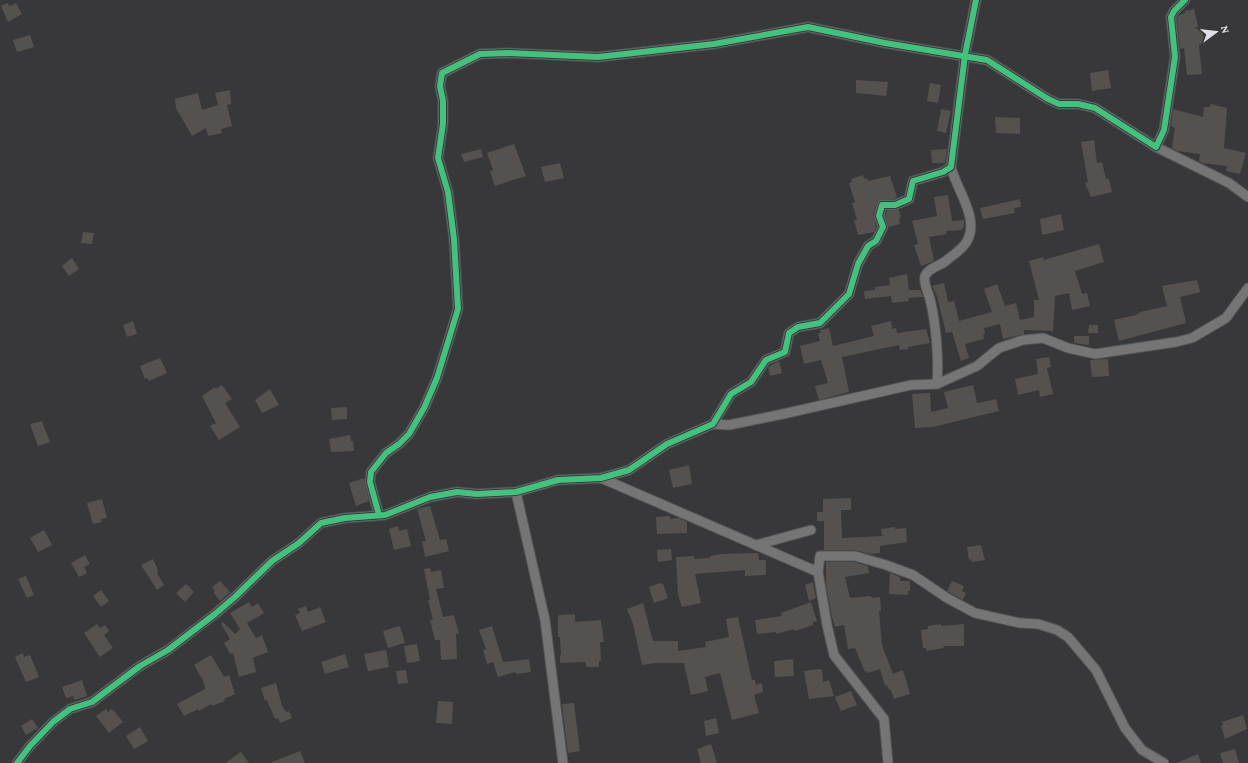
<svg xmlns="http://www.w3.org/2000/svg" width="1248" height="763" font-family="'Crimson Pro',serif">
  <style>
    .building { fill: #55514e }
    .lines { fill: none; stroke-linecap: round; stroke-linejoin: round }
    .minor-casing { stroke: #545455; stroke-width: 11 }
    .minor { stroke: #757576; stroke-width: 9 }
    .cycleway-casing { stroke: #37373c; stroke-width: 8 }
    .cycleway { stroke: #40c37c; stroke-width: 6 }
  </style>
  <rect width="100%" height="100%" fill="#38383b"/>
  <!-- building -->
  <g class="building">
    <path d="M8,3L9,6L16,3L22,14L8,22L1,6Z"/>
    <path d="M1194,9L1199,30H1202L1205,44L1199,45L1202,74L1187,75L1184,48L1180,49L1177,18L1179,15L1185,13V11Z"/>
    <path d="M30,35L34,47L17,52L13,40Z"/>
    <path d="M1108,70L1111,88L1092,91L1090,73Z"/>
    <path d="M856,80L888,82L886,96L856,93Z"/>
    <path d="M930,83L941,85L938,103L927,101Z"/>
    <path d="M230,90L231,104L227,105L232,126L221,129L222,133L208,136L206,128L192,136L176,108L175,99L198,93L202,110L218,105L215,93Z"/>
    <path d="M1210,104L1227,108L1224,148L1246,153L1240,174L1226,171L1227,166L1202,163L1199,161L1200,154L1177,151L1172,148L1175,128L1171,126L1173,109L1203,117L1204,107H1210Z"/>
    <path d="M941,109L951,111L946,133L937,131Z"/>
    <path d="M995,117L1020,118V134L996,133Z"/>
    <path d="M1094,140L1097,163L1102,162L1106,179H1109L1112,192L1091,197L1085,183L1088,182L1081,142Z"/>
    <path d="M514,144L526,176L495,186L490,171L493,170L487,153Z"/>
    <path d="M481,149L483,157L464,162L461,154Z"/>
    <path d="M947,149L945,163H932L931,150Z"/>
    <path d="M560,163L564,178L545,182L541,167Z"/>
    <path d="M863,175L864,179L867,178L868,181L890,176L897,197L894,199L878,201L873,214L876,227L874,232L858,235L854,220H857L852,203L855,202L849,183L852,182L851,179Z"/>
    <path d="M948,195L952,221L964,220V228H962V230L946,231L947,234L929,237L934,261L921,266L914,245L918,244L912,221L937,216L934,197Z"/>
    <path d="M1020,199L1021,207L1014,208L1015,213L983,219L980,208Z"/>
    <path d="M899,210L901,218H899L900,224L889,227L885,216L887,211Z"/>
    <path d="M1061,214L1064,230L1042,235L1040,219Z"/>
    <path d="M83,232L94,233L92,244L81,243Z"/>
    <path d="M1099,244L1104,262L1075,271L1082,294L1087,293L1090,306L1072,310L1069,293L1055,296L1053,331L1024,330V334L1003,339L1000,324L984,328L985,334L983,335L984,339L965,344L969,358L961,361L952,332L946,333L937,296L932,286L944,283L948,302L954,301L959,321L992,312L984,289L997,284L1005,306L1016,303L1020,320L1034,317V300H1039L1029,261L1043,257L1044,260Z"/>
    <path d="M72,258L79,269L69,276L62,266Z"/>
    <path d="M907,274L909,290H920L923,297L908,298L909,301L892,303L891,296L865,299L864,291L875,290V287L890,285L889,278Z"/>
    <path d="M1197,280L1200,292L1180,297L1186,323L1119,341L1114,320L1136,315L1140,312L1167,306L1162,286Z"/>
    <path d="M133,321L137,334L127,337L123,325Z"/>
    <path d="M891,321L892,329L896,328L897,333L926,329L930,343L908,347V349L900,350L899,345L842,357L849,392L819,400L815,386L828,383L821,360L804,364L800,346L820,341L818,333H821L820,330L829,328L833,346L874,336L871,326Z"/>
    <path d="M1089,325H1098V333H1088Z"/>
    <path d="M1074,336H1089V345L1074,343Z"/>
    <path d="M1049,357L1051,367L1047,368L1053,394L1040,397L1039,390L1018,395L1015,379L1038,374L1036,359Z"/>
    <path d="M160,358L167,373L149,381L147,378L145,379L140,366Z"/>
    <path d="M1108,359L1109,376L1092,377L1090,360Z"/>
    <path d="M779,361L782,373L770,376L768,367Z"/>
    <path d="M222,385L232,399L225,403L240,427L219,440L210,426L216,423L202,396L215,387L216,389Z"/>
    <path d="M973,385L977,403L996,399L999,411L933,427L915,428L912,394L930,393L931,412L948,408L944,392Z"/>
    <path d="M270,389L279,405L262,413L255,400Z"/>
    <path d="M347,407V419L332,420L331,408Z"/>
    <path d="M42,421L50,442L38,446L30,424Z"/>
    <path d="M350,435L351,441H353L354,451L331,452L329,439Z"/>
    <path d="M689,465L692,484L673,488L669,470Z"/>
    <path d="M364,478L369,501L356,506L349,483Z"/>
    <path d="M851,498V510H841L842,538L882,536L881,529L895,527V529L906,528L907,542L880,546V553L870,554L855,550H824V521H817V512H823V499Z"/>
    <path d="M102,499L107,518L101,519L102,522L93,524L87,503Z"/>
    <path d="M430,506L440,540L446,539L449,551L425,557L422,541H426L417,509Z"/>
    <path d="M670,516V519L679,518L687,522V533L657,534L656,517Z"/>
    <path d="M398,526L399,531L407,529L411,546L394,550L389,529Z"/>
    <path d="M44,530L52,545L38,552L30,538Z"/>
    <path d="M981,545L985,560L972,562L971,559L969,560L967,547Z"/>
    <path d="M671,549L672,560L658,562L657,550Z"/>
    <path d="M758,553L759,560H766V575L745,576V570L695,574L701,603L682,607L678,595L676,557L694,556V559L710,558V556L721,554Z"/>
    <path d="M85,555L90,564L84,567L87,573L79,577L71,563Z"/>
    <path d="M153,559L157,568L158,572L157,573L164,585L157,590L141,565Z"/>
    <path d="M826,562H854L868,566L869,573L845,577L850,598L871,596L872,598L880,597L881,611H879L882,645L893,674L903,670L910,694L894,699L891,690H889L887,685L885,686L880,669L868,673L867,671L865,672L855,648L848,649L844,625L835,627L832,617L826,584Z"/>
    <path d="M430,568L431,572L441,570L444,588L436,589L443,617L454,615L457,626L459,634H456L457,659L441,660L440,640H435L430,620H433L428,600H430L424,569Z"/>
    <path d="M890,573L900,577V581H910V591H908V595L889,594Z"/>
    <path d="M26,576L34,595L27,598L18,579Z"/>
    <path d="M220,581L230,592L220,601L213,592L215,591L212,587Z"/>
    <path d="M952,581L964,586L962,591L966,593L963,600L947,591Z"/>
    <path d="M813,582L816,598L809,601L805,585Z"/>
    <path d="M660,583L663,584L668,598L654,603L649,587Z"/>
    <path d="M186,584L194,592L185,602L176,593Z"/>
    <path d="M101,590L109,601L101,607L93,596Z"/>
    <path d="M249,602L252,607L258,603L264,613L247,623L256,638L262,635L268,652L253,658L256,672L239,677L233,653L230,654L224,643L230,639L221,624L223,622L235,634L240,629L230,613Z"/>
    <path d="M811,602L817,621L813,622V625L795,631L794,629L776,634V632L757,634L755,620L782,616L781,613Z"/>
    <path d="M643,603L653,641H678V651L706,647L705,642L729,637L726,619L738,617L752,680H755L756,685L762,683L763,692L754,695L759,713L732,720L720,673L705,677L708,691L691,695L684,663H656L642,665L633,624L627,609Z"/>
    <path d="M306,606L308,612L320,607L326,622L302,631L295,615L300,613L298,609Z"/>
    <path d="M575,614V622L601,620L604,642H600L601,661H599V667H586V662L560,663V655H561L560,637H558V618L559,615Z"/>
    <path d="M97,624L100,628L105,625L109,631L104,635L113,648L100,657L84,633Z"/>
    <path d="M941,624V626L964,624V646H943L944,648L926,651V648H923L921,630L928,629V626Z"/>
    <path d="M400,626L405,643L388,648L383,631Z"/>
    <path d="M492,626L503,662L529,659L531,672L516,674L515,672L498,677L493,662L487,664L483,650L486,649L479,630Z"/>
    <path d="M417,644L420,661L407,663L404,646Z"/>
    <path d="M386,650L389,667L368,671L364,654Z"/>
    <path d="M23,653L24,657L30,655L39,677L26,682L15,657Z"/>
    <path d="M345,654L349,667L325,674L321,662Z"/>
    <path d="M211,655L224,677L229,675L235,694L224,699L225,701L212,706L211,704L199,711L198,709L184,716L177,704L205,689L203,680L194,665Z"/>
    <path d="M793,659L794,676L775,677L774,661Z"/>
    <path d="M819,669L822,670L823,682L829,680L834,696L809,699L804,671Z"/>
    <path d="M406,670L408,683L398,684L396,671Z"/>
    <path d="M82,680L87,696L74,700L73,696L66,698L62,687Z"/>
    <path d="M276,683L282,706L286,712L289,711L292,718L280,723L278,718L275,719L267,700L265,701L261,688Z"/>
    <path d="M851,691L857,705L841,711L835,697Z"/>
    <path d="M438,701L453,702L452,724L436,723Z"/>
    <path d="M574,703L580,751L568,753L562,704Z"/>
    <path d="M106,709L108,712L111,709L114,711L123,722L109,733L96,716Z"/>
    <path d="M1243,715L1247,729L1225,739L1221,726L1223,725L1222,722Z"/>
    <path d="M716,718L719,733L706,736L704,721Z"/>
    <path d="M32,719L38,728L26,735L21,726Z"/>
    <path d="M140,727L148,741L134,749L126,736Z"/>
    <path d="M711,744L717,763H701L697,749Z"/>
    <path d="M1235,749L1239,763H1223L1220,753Z"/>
    <path d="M300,751L305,763H272V762Z"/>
    <path d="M241,752L249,763H225Z"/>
    <path d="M1198,754L1201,763H1177Z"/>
  </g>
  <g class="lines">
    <!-- minor casing -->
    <g class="minor-casing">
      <g id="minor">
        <path d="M1156,147L1229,183L1248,197"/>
        <path d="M937,384C939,359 936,324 930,299C928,292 923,283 925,276C929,267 941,266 947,260C954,254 963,249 967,241C980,218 956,189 951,167"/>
        <path d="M713,424L729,425L783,414L911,385L937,384L977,366L999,348L1023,340L1043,338L1068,348L1095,354L1176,342L1192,338L1226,318L1248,288"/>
        <path d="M601,478L818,572L827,625L834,655L884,719L888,763"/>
        <path d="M516,492L545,620L563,763"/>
        <path d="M379,515L370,482L371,472L386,453L399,444L409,434L424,408L437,378L458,309L454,239L448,192L438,158L443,124V101L440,86L442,73L480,54L507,53L598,57L714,44L808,27L885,43L987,60L1048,99L1059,104H1078L1095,108L1156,147L1164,130L1175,57L1171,17L1174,11L1185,0"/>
        <path d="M756,545L811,530"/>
        <path d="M818,572L820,556H855L886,565L913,575L947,598L975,613L1020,623L1038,624L1057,630L1068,637L1096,670L1125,728L1142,750L1164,763"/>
        <path d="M17,763L30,746L53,722L70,709L92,702L140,666L168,650L215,614L236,596L272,561L299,543L321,523L345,518L385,515L430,497L457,492L477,494L516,492L558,480L601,478L629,470L667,444L713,424L731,394L751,382L766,360L785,352L789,333L798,327L820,323L849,294L858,264L868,246L876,241L883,227L879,216L882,205H895L909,199L913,181L943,172L951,167L965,55L976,0"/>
      </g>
    </g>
    <!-- minor -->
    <use href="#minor" class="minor"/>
    <!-- cycleway casing -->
    <g class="cycleway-casing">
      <g id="cycleway">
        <path d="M379,515L370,482L371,472L386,453L399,444L409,434L424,408L437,378L458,309L454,239L448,192L438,158L443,124V101L440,86L442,73L480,54L507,53L598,57L714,44L808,27L885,43L987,60L1048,99L1059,104H1078L1095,108L1156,147L1164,130L1175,57L1171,17L1174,11L1185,0"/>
        <path d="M17,763L30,746L53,722L70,709L92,702L140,666L168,650L215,614L236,596L272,561L299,543L321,523L345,518L385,515L430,497L457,492L477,494L516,492L558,480L601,478L629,470L667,444L713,424L731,394L751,382L766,360L785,352L789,333L798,327L820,323L849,294L858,264L868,246L876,241L883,227L879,216L882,205H895L909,199L913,181L943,172L951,167L965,55L976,0"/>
      </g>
    </g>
    <!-- cycleway -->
    <use href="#cycleway" class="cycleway"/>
  </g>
  <!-- north arrow -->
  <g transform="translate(1216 32) rotate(75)" stroke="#37373c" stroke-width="3" paint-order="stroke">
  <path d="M0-3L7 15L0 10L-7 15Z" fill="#e0dfe3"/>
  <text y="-6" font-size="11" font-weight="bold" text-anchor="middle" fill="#e0dfe3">N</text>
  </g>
</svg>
